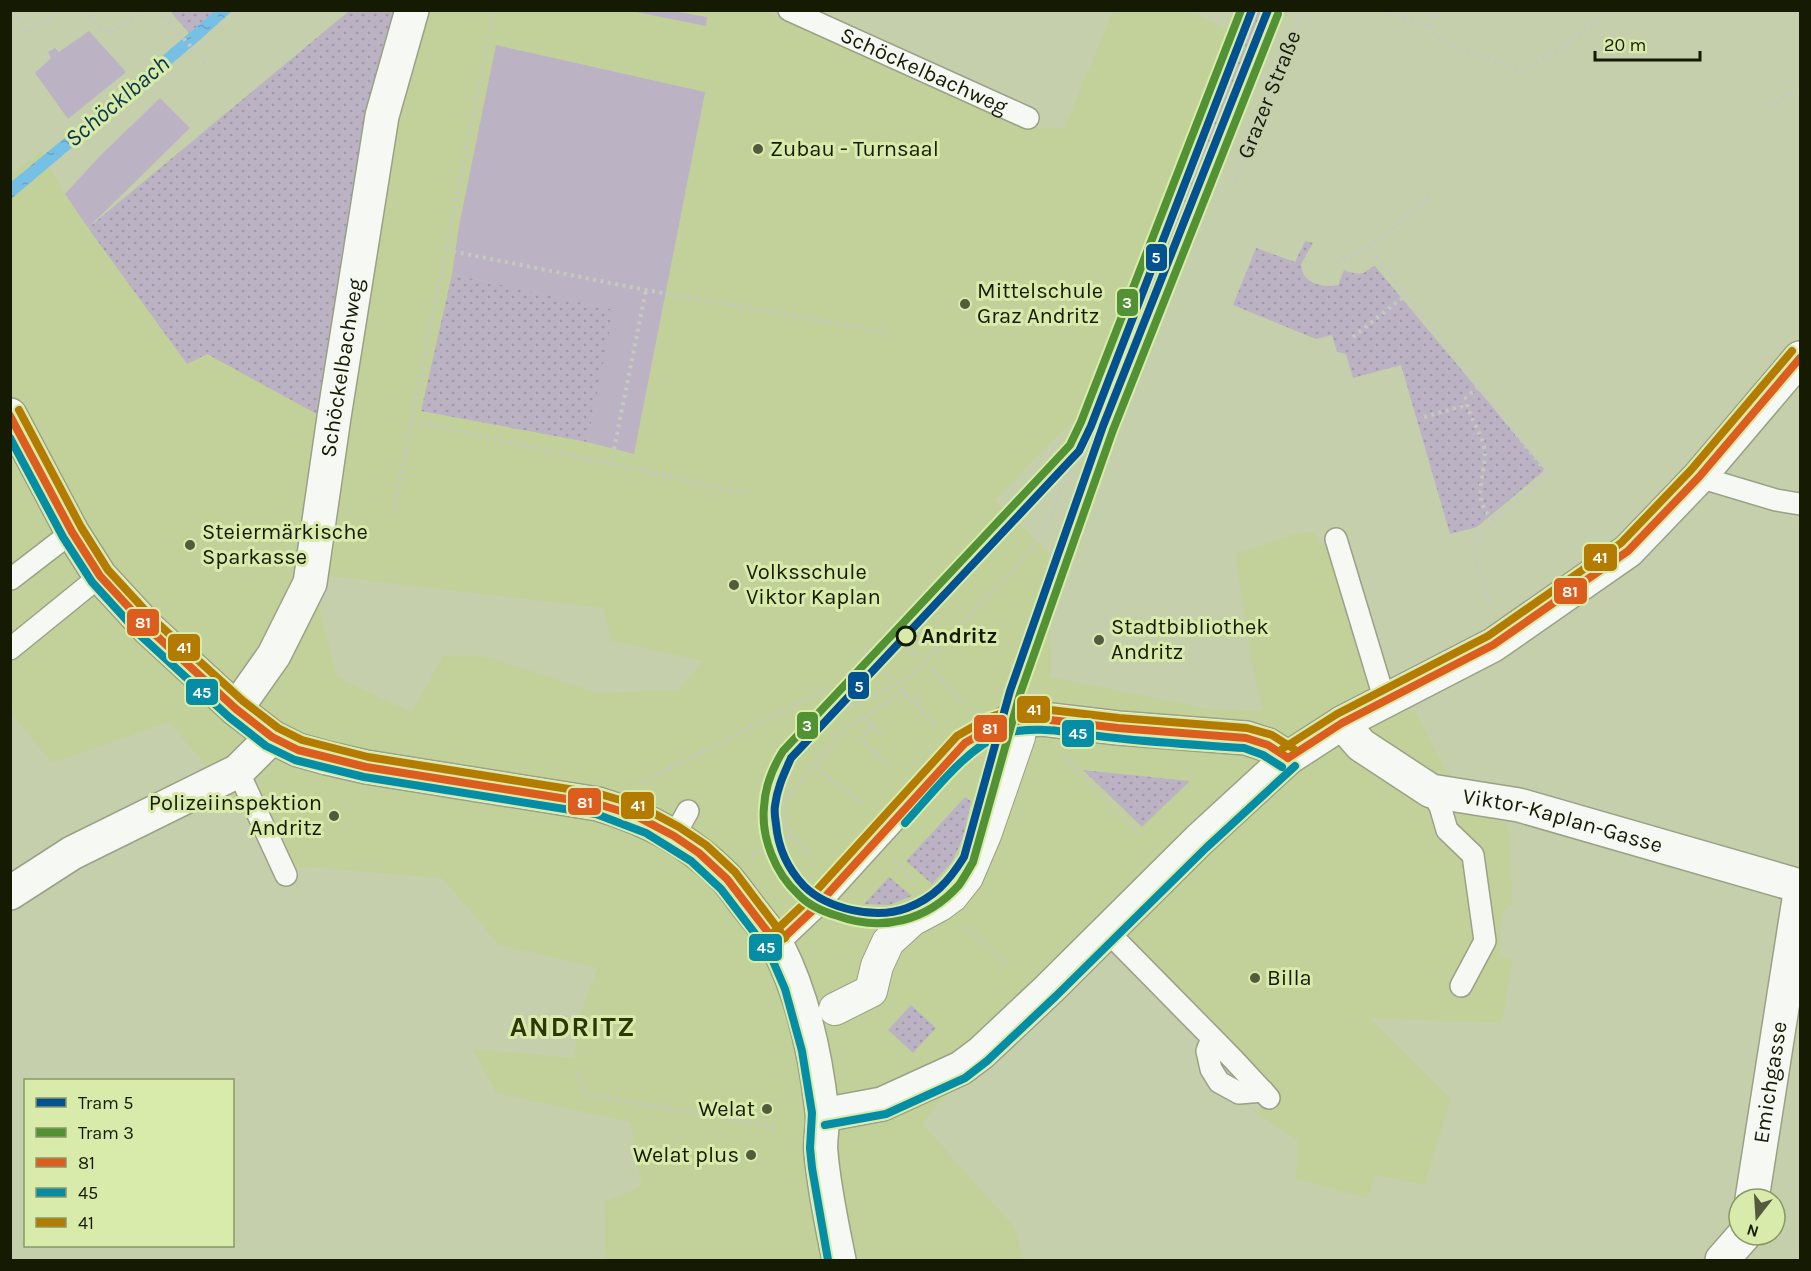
<svg xmlns="http://www.w3.org/2000/svg" width="1811" height="1271" font-family="Karla,sans-serif">
  <style>
    .built { fill: #c2d19a }
    .grass { fill: url(#grass-dots) }
    .park { fill: #bbb3c4 }
    .water { fill: url(#water-ripples) }
    .lines { fill: none; stroke-linecap: round; stroke-linejoin: round }
    .service-casing { stroke: #9aa186; stroke-width: 24 }
    .pedestrian-casing { stroke: #9aa186; stroke-width: 34 }
    .minor-casing { stroke: #9aa186; stroke-width: 36 }
    .tertiary-casing { stroke: #9aa186; stroke-width: 36 }
    .path { stroke: #c6c9be; stroke-width: 4; stroke-dasharray: 3 4.5; stroke-linecap: butt }
    .service { stroke: #f6f8f3; stroke-width: 21 }
    .pedestrian { stroke: #f6f8f3; stroke-width: 32 }
    .minor { stroke: #f6f8f3; stroke-width: 33 }
    .tertiary { stroke: #f6f8f3; stroke-width: 33 }
    .tram { stroke: #c6c9be; stroke-width: 1.5 }
    .bus-1-casing { stroke: #d8ebaa; stroke-width: 12 }
    .bus-2-casing { stroke: #d8ebaa; stroke-width: 12 }
    .bus-3-casing { stroke: #d8ebaa; stroke-width: 12 }
    .bus-1 { stroke: #dc5e1f; stroke-width: 8 }
    .bus-2 { stroke: #048da5; stroke-width: 8 }
    .bus-3 { stroke: #b37c01; stroke-width: 8 }
    .tram-1-casing { stroke: #d8ebaa; stroke-width: 12 }
    .tram-2-casing { stroke: #d8ebaa; stroke-width: 12 }
    .tram-1 { stroke: #025191; stroke-width: 8 }
    .tram-2 { stroke: #539234; stroke-width: 8 }
    .poi-dot { fill: #535a3e; stroke: #d8ebaa; stroke-width: 2 }
    .stop-dot { fill: #d8ebaa; stroke: #151b03; stroke-width: 3 }
    .labels { text-anchor: middle; dominant-baseline: central; stroke-width: 6; stroke-linejoin: round; paint-order: stroke }
    .street-label { font-size: 22px; fill: #151b03; stroke: #d8ebaa }
    .poi-label { font-size: 22px; fill: #151b03; stroke: #d8ebaa; text-anchor: start }
    .stop-label { font-size: 22px; font-weight: bold; fill: #151b03; stroke: #d8ebaa; text-anchor: start }
    .water-label { font-size: 24px; font-style: italic; fill: #09354f; stroke: #d8ebaa }
    .district-label { font-size: 28px; font-weight: bold; letter-spacing: 1.5px; fill: #2c3606; stroke: #d8ebaa }
    .line-badge { stroke: #d8ebaa; stroke-width: 2 }
    .badge-label { font-size: 16px; text-anchor: middle; font-weight: bold; fill: #fff }
  </style>
  <defs>
    <pattern id="grass-dots" width="8" height="8" patternUnits="userSpaceOnUse" patternTransform="scale(1.5)"><rect width="8" height="8" fill="#bbb3c4"/><path d="M2 2h.1M6 6h.1" fill="none" stroke="#a099a7" stroke-width="1.8" stroke-linecap="round"/></pattern>
    <pattern id="water-ripples" width="26" height="14" patternUnits="userSpaceOnUse" patternTransform="scale(1.5)"><rect width="26" height="14" fill="#77c0e5"/><path d="M2 4q2-2 4 0t4 0M15 11q2-2 4 0t4 0" fill="none" stroke="#66a4c3"/></pattern>
  </defs>
  <rect width="100%" height="100%" fill="#c5cfac"/>
  <!-- built -->
  <path class="built" d="M427,11H765L1041,128L1064,129L1113,11H1190L1231,31L1081,413L995,500L1048,551L1051,677L1209,709L1262,711L1251,659L1235,554L1294,534L1316,531L1319,544H1327L1365,679L1417,715L1445,769L1509,827L1512,904L1501,914L1500,956L1512,960L1502,1023L1370,1018L1451,1099L1424,1185L1376,1175L1367,1198L1296,1179L1298,1141L1256,1114L1269,1099L1129,954L1120,905L1050,979L922,1123L1015,1228L1023,1260H606L604,1202L642,1186L630,1122L496,1093L473,1049L574,1058L580,1014L598,968L499,945L442,878L291,866L169,722L52,763L11,714V175L41,151L65,194L88,228L187,364L207,353L322,417L314,587L337,677L411,712L444,655L488,657L598,693L677,690L703,661L612,641L603,608L329,576L342,456L394,134Z"/>
  <!-- grass -->
  <g class="grass">
    <path d="M170,11H216L189,33Z"/>
    <path d="M349,11H397L357,172L335,307L322,417L207,354L187,364L88,228Z"/>
    <path d="M1246,11H1278L1077,524L1064,522L1094,438L1075,429L1110,364Z"/>
    <path d="M1305,241L1313,243L1301,264C1302,268 1302,272 1304,275C1311,285 1327,288 1338,285L1344,270C1350,272 1357,275 1363,273C1367,272 1370,267 1375,266L1545,470L1477,527L1450,534L1401,365L1353,378L1346,354L1337,352L1332,335L1316,339L1233,305L1256,248L1295,262Z"/>
    <path d="M452,274L615,310L587,442L421,411Z"/>
    <path d="M1083,770L1190,781L1142,827Z"/>
    <path d="M965,797L971,801L963,838L952,862L932,884L906,861Z"/>
    <path d="M889,877L912,896L889,905L864,904Z"/>
    <path d="M911,1005L936,1028L913,1053L888,1030Z"/>
  </g>
  <!-- park -->
  <g class="park">
    <path d="M631,11H672L707,17L706,26Z"/>
    <path d="M89,31L126,72L68,119L35,73L51,58L48,52L55,48L59,52Z"/>
    <path d="M496,45L705,92L634,454L587,442L614,310L452,274L459,226Z"/>
    <path d="M160,98L190,128L88,228L65,194L99,157Z"/>
  </g>
  <!-- water -->
  <path class="water" d="M216,10L232,11L201,39L11,199V182L117,95Z"/>
  <g class="lines">
    <!-- service casing -->
    <g class="service-casing">
      <g id="service">
        <path id="s2" d="M789,10L1028,118"/>
        <path d="M1699,477L1776,500L1800,504"/>
        <path d="M1336,539L1385,701"/>
        <path d="M10,578L11,579L72,532"/>
        <path d="M10,649L100,576"/>
        <path d="M238,771L286,875"/>
        <path d="M1431,791L1440,806L1447,830L1473,855L1485,941L1461,986"/>
        <path d="M674,836L688,811"/>
        <path d="M1107,931L1233,1059L1269,1098"/>
        <path d="M777,944L814,909L965,743L993,727L1008,722"/>
        <path d="M1212,1038L1207,1051L1211,1069L1219,1082L1239,1093L1263,1091"/>
      </g>
    </g>
    <!-- pedestrian casing -->
    <g class="pedestrian-casing">
      <path id="pedestrian" d="M835,1009L871,991L877,966L888,942L912,920L940,905L952,896L967,877L985,835L1019,737"/>
    </g>
    <!-- minor casing -->
    <g class="minor-casing">
      <g id="minor">
        <path id="s3" d="M236,709L274,655L310,583L334,417L382,116L412,10"/>
        <path d="M1008,722L1042,719L1118,728L1246,738L1268,745L1288,758"/>
        <path id="s4" d="M1342,723L1361,745L1431,791L1519,805L1800,886"/>
        <path d="M10,893L72,853L238,771L272,737"/>
        <path id="s5" d="M1752,1199L1800,893"/>
        <path d="M1722,1260L1744,1235"/>
      </g>
    </g>
    <!-- tertiary casing -->
    <g class="tertiary-casing">
      <g id="tertiary">
        <path d="M10,415L72,532L100,576L148,628L236,709L272,737L298,750L327,758L366,767L598,804C648,819 689,840 726,878C735,888 743,900 751,910C760,922 771,934 778,947C803,996 816,1058 822,1112C824,1126 819,1140 821,1153C824,1189 832,1225 839,1260"/>
        <path d="M823,1115L882,1104L961,1068L981,1053L1049,989L1199,840L1288,758L1342,723L1493,645L1628,551L1699,477L1800,358"/>
      </g>
    </g>
    <!-- path -->
    <g class="path">
      <path d="M13,10L27,33L62,10"/>
      <path d="M96,10L90,15L96,26L110,33L145,10"/>
      <path d="M159,10L206,64"/>
      <path d="M1382,10L1429,27L1436,10"/>
      <path d="M1429,27L1441,41L1522,71L1564,47L1585,27L1613,10"/>
      <path d="M1768,106L1800,88"/>
      <path id="s1" d="M1235,180L1303,10"/>
      <path d="M1429,198L1369,248L1548,474L1479,536L1473,556L1491,606"/>
      <path d="M446,250L646,290L885,332"/>
      <path d="M1336,262L1369,248"/>
      <path d="M1353,337L1406,295"/>
      <path d="M1478,387L1466,398C1467,415 1480,429 1484,446C1489,475 1467,496 1495,522"/>
      <path d="M1424,417L1467,405"/>
      <path d="M413,421L745,493"/>
      <path d="M611,464L646,290"/>
      <path d="M394,510L494,10"/>
      <path d="M887,628L897,638"/>
      <path d="M908,648L920,659"/>
      <path d="M864,651L873,659"/>
      <path d="M931,669L965,702"/>
      <path d="M886,672L895,682"/>
      <path d="M900,689L937,725"/>
      <path d="M912,701L917,695L920,698"/>
      <path d="M863,718L873,726L860,739L893,769"/>
      <path d="M873,726L883,735"/>
      <path d="M875,754L882,748"/>
      <path d="M1065,757L1142,836"/>
      <path d="M642,782L828,688"/>
      <path d="M861,803L815,765L845,729L903,693"/>
      <path d="M752,855L793,836"/>
      <path d="M811,855L793,836L784,823L783,802L815,765"/>
      <path d="M894,861L915,881"/>
      <path d="M964,927L1007,964"/>
      <path d="M577,1074L588,1095L777,1127"/>
    </g>
    <!-- service -->
    <use href="#service" class="service"/>
    <!-- pedestrian -->
    <use href="#pedestrian" class="pedestrian"/>
    <!-- minor -->
    <use href="#minor" class="minor"/>
    <!-- tertiary -->
    <use href="#tertiary" class="tertiary"/>
    <!-- tram -->
    <path class="tram" d="M816,731C828,722 838,712 851,706C876,693 897,688 919,669L1015,568L1032,548L1049,521L1060,492L1079,451"/>
    <!-- bus-1 casing -->
    <g class="bus-1-casing">
      <g id="bus-1">
        <path d="M10,416L72,532L100,576L148,628L236,709L272,737L298,750L366,767L598,804L636,816L674,836L699,853L727,879L777,944"/>
        <path d="M1288,758L1342,723L1493,645L1628,551L1699,477L1800,358"/>
        <path d="M777,944L814,909L965,743L993,727L1008,722L1042,719L1118,728L1246,738L1268,745L1288,758"/>
      </g>
    </g>
    <!-- bus-2 casing -->
    <g class="bus-2-casing">
      <g id="bus-2">
        <path d="M10,438L63,537L92,582L141,636L229,717L266,746L295,760L364,777L596,814L646,833L691,861L721,889L769,952L785,989L802,1051L812,1113L810,1148L812,1168L828,1260"/>
        <path d="M905,823C931,795 964,751 998,736C1032,722 1080,735 1116,738C1158,743 1201,745 1244,748L1263,755L1282,767"/>
        <path d="M825,1125L886,1114L965,1078L987,1061L1056,996L1206,848L1295,766"/>
      </g>
    </g>
    <!-- bus-3 casing -->
    <g class="bus-3-casing">
      <g id="bus-3">
        <path d="M19,410L81,527L108,570L155,621L243,701L278,728L302,740L368,757L600,794L640,806L679,827L706,845L735,872L785,938"/>
        <path d="M1282,749L1337,714L1488,636L1621,543L1691,470L1792,351"/>
        <path d="M770,936L806,902L957,736L990,717L1006,712L1042,709L1119,718L1247,728L1272,735L1294,749"/>
      </g>
    </g>
    <!-- bus-1 -->
    <use href="#bus-1" class="bus-1"/>
    <!-- bus-2 -->
    <use href="#bus-2" class="bus-2"/>
    <!-- bus-3 -->
    <use href="#bus-3" class="bus-3"/>
    <!-- tram-1 casing -->
    <g class="tram-1-casing">
      <path id="tram-1" d="M1252,10L1091,426L1079,451L791,758C784,774 777,788 775,806C774,812 775,818 776,824C778,847 788,869 804,886C827,909 876,920 907,908C934,898 949,881 964,857L1010,691L1103,426L1268,10"/>
    </g>
    <!-- tram-2 casing -->
    <g class="tram-2-casing">
      <path id="tram-2" d="M1241,10L1081,422L1070,445L783,751C773,767 765,787 764,807C761,837 775,873 798,894C808,905 824,912 838,916C882,932 927,921 959,885C964,878 969,869 973,862L1020,694L1113,430L1278,14"/>
    </g>
    <!-- tram-1 -->
    <use href="#tram-1" class="tram-1"/>
    <!-- tram-2 -->
    <use href="#tram-2" class="tram-2"/>
  </g>
  <!-- markers -->
  <g class="poi-dot">
    <circle cx="758" cy="149" r="6"/>
    <circle cx="965" cy="304" r="6"/>
    <circle cx="190" cy="545" r="6"/>
    <circle cx="734" cy="585" r="6"/>
    <circle cx="1099" cy="640" r="6"/>
    <circle cx="334" cy="816" r="6"/>
    <circle cx="1255" cy="978" r="6"/>
    <circle cx="767" cy="1109" r="6"/>
    <circle cx="751" cy="1155" r="6"/>
  </g>
  <circle class="stop-dot" cx="906" cy="636" r="9"/>
  <g class="labels">
    <!-- street labels -->
    <g class="street-label">
      <text stroke="none"><textPath href="#s2" startOffset="148">Schöckelbachweg</textPath></text>
      <text stroke="none"><textPath href="#s1" startOffset="92">Grazer Straße</textPath></text>
      <text stroke="none"><textPath href="#s3" startOffset="364">Schöckelbachweg</textPath></text>
      <text stroke="none"><textPath href="#s4" startOffset="248">Viktor-Kaplan-Gasse</textPath></text>
      <text stroke="none"><textPath href="#s5" startOffset="118">Emichgasse</textPath></text>
    </g>
    <!-- poi labels -->
    <g class="poi-label">
      <text x="770" y="149">Zubau - Turnsaal</text>
      <text x="977" y="291">Mittelschule<tspan x="977" dy="25">Graz Andritz</tspan></text>
      <text x="202" y="532">Steiermärkische<tspan x="202" dy="25">Sparkasse</tspan></text>
      <text x="746" y="572">Volksschule<tspan x="746" dy="25">Viktor Kaplan</tspan></text>
      <text x="1111" y="627">Stadtbibliothek<tspan x="1111" dy="25">Andritz</tspan></text>
      <text x="322" y="803" text-anchor="end">Polizeiinspektion<tspan x="322" dy="25">Andritz</tspan></text>
      <text x="1267" y="978">Billa</text>
      <text x="755" y="1109" text-anchor="end">Welat</text>
      <text x="739" y="1155" text-anchor="end">Welat plus</text>
    </g>
    <!-- stop labels -->
    <g class="stop-label">
      <text x="921" y="636">Andritz</text>
    </g>
    <!-- water labels -->
    <g class="water-label">
      <text transform="translate(117 101) rotate(-40)">Schöcklbach</text>
    </g>
    <!-- district labels -->
    <g class="district-label">
      <text x="573" y="1026">ANDRITZ</text>
    </g>
  </g>
  <g class="line-badge">
    <rect x="1145" y="243" width="23" height="29" rx="6" fill="#025191"/>
    <rect x="1116" y="288" width="23" height="29" rx="6" fill="#539234"/>
    <rect x="1583" y="543" width="35" height="29" rx="6" fill="#b37c01"/>
    <rect x="1553" y="577" width="35" height="28" rx="6" fill="#dc5e1f"/>
    <rect x="126" y="608" width="34" height="29" rx="6" fill="#dc5e1f"/>
    <rect x="167" y="633" width="34" height="29" rx="6" fill="#b37c01"/>
    <rect x="847" y="671" width="23" height="29" rx="6" fill="#025191"/>
    <rect x="185" y="678" width="34" height="28" rx="6" fill="#048da5"/>
    <rect x="1016" y="695" width="35" height="29" rx="6" fill="#b37c01"/>
    <rect x="796" y="711" width="23" height="29" rx="6" fill="#539234"/>
    <rect x="973" y="714" width="35" height="29" rx="6" fill="#dc5e1f"/>
    <rect x="1061" y="719" width="34" height="29" rx="6" fill="#048da5"/>
    <rect x="567" y="787" width="35" height="29" rx="6" fill="#dc5e1f"/>
    <rect x="620" y="791" width="35" height="29" rx="6" fill="#b37c01"/>
    <rect x="748" y="933" width="35" height="29" rx="6" fill="#048da5"/>
  </g>
  <g class="badge-label">
    <text x="1156" y="263">5</text>
    <text x="1127" y="308">3</text>
    <text x="1600" y="563">41</text>
    <text x="1570" y="597">81</text>
    <text x="143" y="628">81</text>
    <text x="184" y="653">41</text>
    <text x="859" y="692">5</text>
    <text x="202" y="698">45</text>
    <text x="1034" y="715">41</text>
    <text x="807" y="731">3</text>
    <text x="990" y="734">81</text>
    <text x="1078" y="739">45</text>
    <text x="585" y="808">81</text>
    <text x="638" y="811">41</text>
    <text x="766" y="953">45</text>
  </g>
  <!-- border -->
  <rect width="1811" height="1271" fill="none" stroke="#151b03" stroke-width="24"/>
  <!-- legend -->
  <rect x="24" y="1079" width="210" height="168" fill="#d8ebaa" stroke="#8a9867" stroke-width="1.5"/>
  <rect x="36" y="1098" width="30" height="9" fill="#025191" stroke="#8a9867" stroke-width="1.5"/>
  <text x="78" y="1109" font-size="18" fill="#151b03">Tram 5</text>
  <rect x="36" y="1128" width="30" height="9" fill="#539234" stroke="#8a9867" stroke-width="1.5"/>
  <text x="78" y="1139" font-size="18" fill="#151b03">Tram 3</text>
  <rect x="36" y="1158" width="30" height="9" fill="#dc5e1f" stroke="#8a9867" stroke-width="1.5"/>
  <text x="78" y="1169" font-size="18" fill="#151b03">81</text>
  <rect x="36" y="1188" width="30" height="9" fill="#048da5" stroke="#8a9867" stroke-width="1.5"/>
  <text x="78" y="1199" font-size="18" fill="#151b03">45</text>
  <rect x="36" y="1218" width="30" height="9" fill="#b37c01" stroke="#8a9867" stroke-width="1.5"/>
  <text x="78" y="1229" font-size="18" fill="#151b03">41</text>
  <!-- north arrow -->
  <g transform="translate(1757 1217) rotate(197)"><circle r="28" fill="#d8ebaa" stroke="#8a9867" stroke-width="1.5"/>
  <path d="M0-4.5L10 22L0 15L-10 22Z" fill="#535a3e"/>
  <text y="-9" font-size="16" font-weight="bold" text-anchor="middle" fill="#151b03">N</text>
  </g>
  <!-- scale -->
  <path d="M1595 51v9h105v-9" fill="none" stroke="#151b03" stroke-width="3"/>
  <text x="1604" y="51" font-size="18" fill="#151b03" stroke="#d8ebaa" stroke-width="4.5" paint-order="stroke">20 m</text>
</svg>
